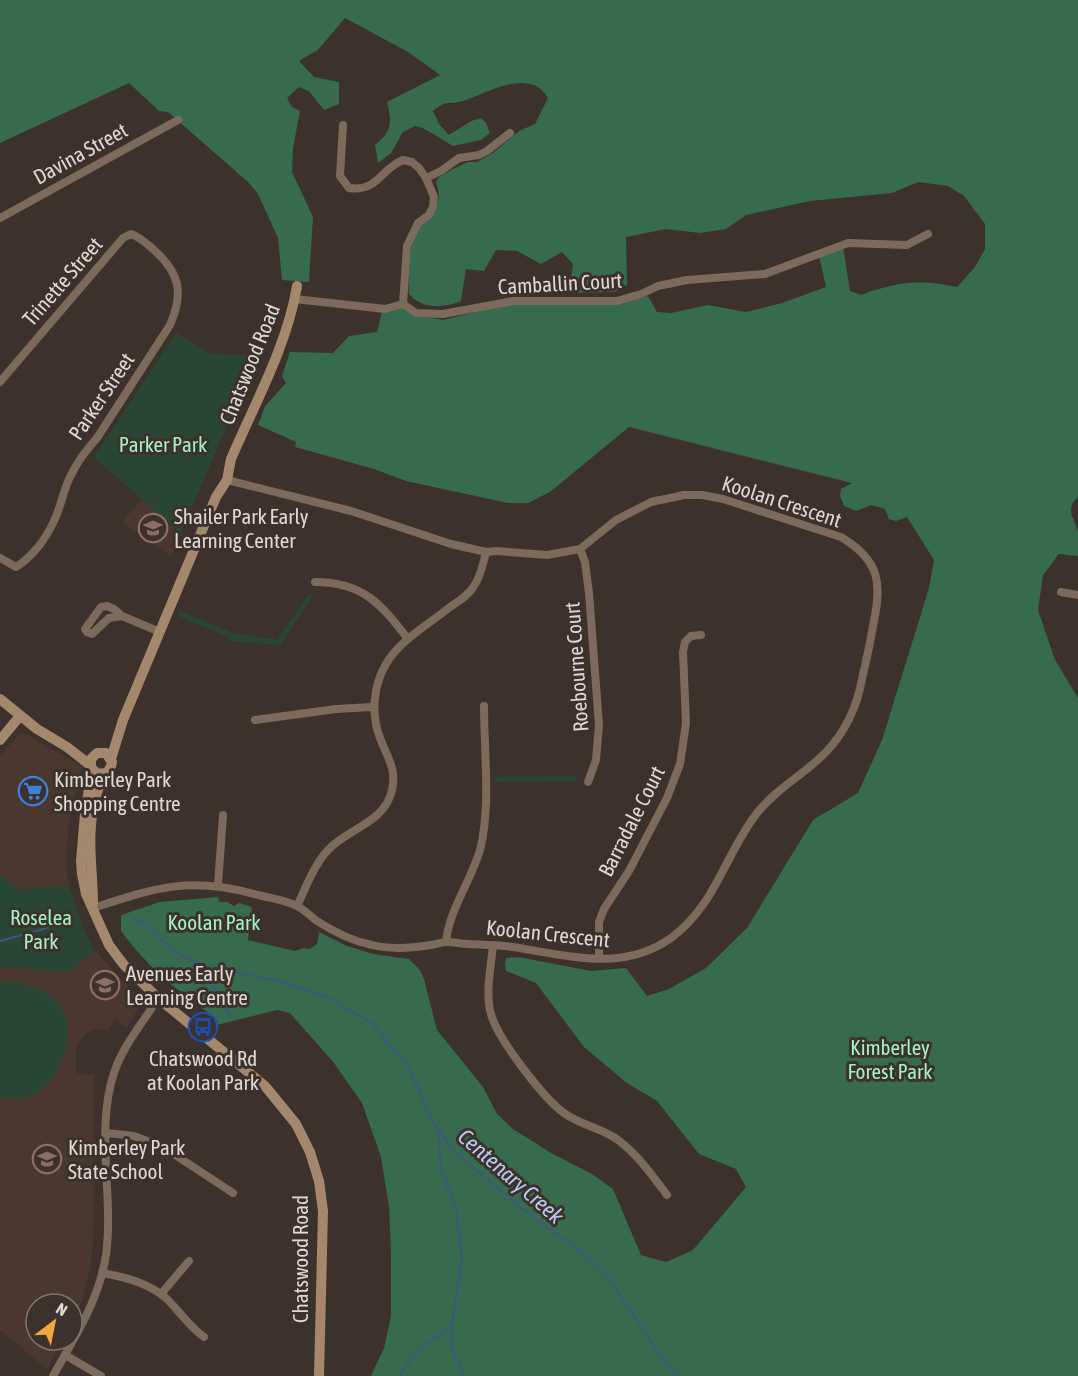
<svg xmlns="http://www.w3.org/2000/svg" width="1078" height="1376" font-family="'Asap Condensed',sans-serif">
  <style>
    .built { fill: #4a382e }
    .green { fill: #294635 }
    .forest { fill: #366b4e }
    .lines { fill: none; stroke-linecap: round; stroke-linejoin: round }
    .stream { stroke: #405680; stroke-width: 2 }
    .street { stroke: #7c6a5a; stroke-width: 8 }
    .secondary { stroke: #a4886e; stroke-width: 10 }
    .labels { text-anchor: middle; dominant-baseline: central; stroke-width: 6; stroke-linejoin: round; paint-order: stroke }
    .street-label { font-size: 21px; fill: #e0d8d4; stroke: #3d312b }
    .park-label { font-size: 21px; fill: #a1f3c4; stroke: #3d312b }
    .poi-label { font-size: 21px; fill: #e0d8d4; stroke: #3d312b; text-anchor: start }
    .water-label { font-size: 22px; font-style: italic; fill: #b6ccf6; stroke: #3d312b }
  </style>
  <rect width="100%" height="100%" fill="#3d312b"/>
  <!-- built -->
  <g class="built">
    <path d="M142,499L181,534L171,556L122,522Z"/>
    <path d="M25,734L77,763L82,768L69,821L66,865L69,886L18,890L0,874V756L19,735Z"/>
    <path d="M94,950L139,998L140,1006L126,1028L116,1019L108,1029H97L88,1032L80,1040L76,1049V1073L94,1075L93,1242L91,1267L81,1302L72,1323V1304H36V1340H63L47,1369L0,1330V967L70,972Z"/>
  </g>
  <!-- green -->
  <g class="green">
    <path d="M176,333L210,354L262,355L244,402L236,403L181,534L93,456L112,430Z"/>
    <path d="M309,594L313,596L280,645L228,641L229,637L178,616L180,611L231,632L277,640Z"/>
    <path d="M575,776L576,781L495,782V777Z"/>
    <path d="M0,874L18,890L69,886L83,928L94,950L70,972L0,967Z"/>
    <path d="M6,981C23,984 41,987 54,999C83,1027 61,1084 28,1098C20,1101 8,1099 0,1097V983Z"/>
  </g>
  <!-- forest -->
  <path class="forest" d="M0,0H1078V497C1064,509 1075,520 1078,532C1078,539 1078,549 1078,556L1059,554L1043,575L1038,610L1055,660L1078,698V1376H371L384,1348L391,1316V1251L389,1207L381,1157L362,1103L334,1063L290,1013L277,1010L217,1025L207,1012L160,976L136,950L121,931V915L160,902L218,897L219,902H227L234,906L239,903L252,907L248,940L295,951L303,948L310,949L317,944L319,932L347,946L373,954L409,959L420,970L424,979L437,1030L483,1087L497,1114L513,1129L551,1153L592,1174L613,1189L641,1255L666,1262L693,1250L746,1187L736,1169L699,1154L657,1101L627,1083L584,1047L536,983L506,971L505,964L506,958L518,957L591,971L626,968L647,996L669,989L706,968L747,928L813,820L858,793L882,740L929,588L934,560L907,517L896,521L889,519L885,509L871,505L856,511L844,506L840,496L841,489L852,483L629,427L550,492L528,503H508L406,481L374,469L295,447L296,442L258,425L265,406L286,383L282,376L290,352L333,353L349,336L377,332L382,312L403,308L410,314L443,320L504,305L530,303L593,305L622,303L648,296L657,312L671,313L708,305L746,312L782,303L826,287L819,256L843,246L850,291L861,295C896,282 920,279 957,287L975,267L985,249V224L964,196L948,186L918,182L892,193L810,201L746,215L726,229L700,233L666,229L626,237L627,285L614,292L569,293L573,264L562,252L541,264L517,251L496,250L484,271L466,269L461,301C444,308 423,310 409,294C408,281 410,246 414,234C423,212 447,213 436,182L439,177L453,169L468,162H477L493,153L519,131L535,124L548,98C530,66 486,94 463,101C446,106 450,98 433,111L439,124L449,135L471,121L481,118L486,123L490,133L481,140L453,146L423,128L415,126L403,132L391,153L378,163L375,145C392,131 392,123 387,102L440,75L408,52L345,18L318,50L299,61L314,77L339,82V104L324,110L309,91L299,87L287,98L292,107L300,111L293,148L292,172L313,217L309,282L282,280L278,238L258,194L248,182L168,112L159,111L129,83L0,143Z"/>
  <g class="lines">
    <!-- stream -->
    <g class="stream">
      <path d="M133,920L144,924L178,954L204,966L278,981L329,998L373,1024L410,1069L430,1118L455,1152L520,1207L583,1253L609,1278L667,1365L678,1376"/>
      <path d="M0,941L43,929L73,918"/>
      <path d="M204,966L212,985L232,1018"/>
      <path d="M438,1130L441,1168L456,1210L462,1258L451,1331L453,1350L464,1376"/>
      <path d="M400,1376C410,1355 433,1339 451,1326"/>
    </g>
    <!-- street -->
    <g class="street">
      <path d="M343,125L340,176L349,188C378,192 379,170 403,160L412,162L419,168L426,178L434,197L433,207L429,215L418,223L407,246L403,304"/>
      <path d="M426,178L441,171L459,158L479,155L487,151L510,133"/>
      <path d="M0,218L178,120"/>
      <path d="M295,299L385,309L403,304L416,313L443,314L513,301H617L641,294L658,286L687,280L765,274L848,243L907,245L928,234"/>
      <path d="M0,382L123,238L131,234C140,237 146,243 154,250C180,273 184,293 170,325L97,438C86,450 77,462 70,477C63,491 61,507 54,521C46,539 32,557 16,567L0,558"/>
      <path d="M580,549L585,562L589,593L599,725L596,760L588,782"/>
      <path d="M315,582C363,582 381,604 408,639"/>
      <path d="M1061,592L1078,595"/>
      <path d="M122,616L109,618L92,634L87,632L85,629L101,607L107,606L114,609L122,616L160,632"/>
      <path d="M255,720L336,709L373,707"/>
      <path d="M218,885L223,815"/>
      <path d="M297,906C306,887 314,865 328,850C348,828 385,823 392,790C397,769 387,757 380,738C371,714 373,686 386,664C400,640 429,624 450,607C459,601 469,595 474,586C481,576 483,564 486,552"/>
      <path d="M93,908C158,887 190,876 258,895C270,898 284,900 295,905C303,908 310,916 317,921C334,932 352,941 372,945C391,950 412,948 431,945C437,944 442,942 447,942C454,942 462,944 469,944C484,945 498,945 513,947C567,955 622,973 671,938C716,905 724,856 757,813C777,788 805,774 826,752C846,731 857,707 862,679C866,662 870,644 873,626C882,584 881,561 841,537L723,499L702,495H684L651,502L616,520L580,549L547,555L496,551L486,552L451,544L351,511L227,480"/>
      <path d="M446,942C449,910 471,881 480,850C491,809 484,749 484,706"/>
      <path d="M493,945C491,967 485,993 491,1014C497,1038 544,1099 564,1113C580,1125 602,1128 618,1140C638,1155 652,1175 667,1195"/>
      <path d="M599,958V922L604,909L629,871L667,798L680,764L686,723L683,652L685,642L691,636L701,635"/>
      <path d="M107,1133L134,1136L163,1147L233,1193"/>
      <path d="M102,1273C125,1277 149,1283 167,1299C180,1312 189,1326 204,1337"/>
      <path d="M161,1294L189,1261"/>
      <path d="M65,1355L101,1376"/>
      <path d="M53,1376C75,1336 99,1301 106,1255C114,1197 95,1129 114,1073C123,1045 143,1023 158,998"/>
    </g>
    <!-- secondary -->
    <g class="secondary">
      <path d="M0,699L37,729L67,747L90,765"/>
      <path d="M0,740L20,716"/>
      <path d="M111,759L123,720L216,497L227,480L231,459C255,403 287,346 297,286"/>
      <path d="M92,770L85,814L81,861L82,874L86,894L109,945L124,965L158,998L265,1086L296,1124L310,1152L319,1181L323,1211L319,1376"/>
      <path d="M93,904C93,873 87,841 93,810C95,801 97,790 101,782C104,774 111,771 112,762L106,753H97L91,759V768L98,774L105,773"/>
    </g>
  </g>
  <!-- icons -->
  <defs>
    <g id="school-ring" transform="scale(1.5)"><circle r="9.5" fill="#3d312b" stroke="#8d6e63" stroke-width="1.5"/><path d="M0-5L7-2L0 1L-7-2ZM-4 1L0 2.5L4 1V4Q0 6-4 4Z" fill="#8d6e63"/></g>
    <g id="supermarket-ring" transform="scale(1.5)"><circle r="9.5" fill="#3d312b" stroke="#3f7fe0" stroke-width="1.5"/><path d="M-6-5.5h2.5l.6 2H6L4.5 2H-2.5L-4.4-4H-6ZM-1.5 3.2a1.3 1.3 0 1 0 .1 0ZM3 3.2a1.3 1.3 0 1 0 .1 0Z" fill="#3f7fe0"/></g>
    <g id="bus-ring" transform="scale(1.5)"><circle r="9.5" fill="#3d312b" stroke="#1a4fb4" stroke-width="1.5"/><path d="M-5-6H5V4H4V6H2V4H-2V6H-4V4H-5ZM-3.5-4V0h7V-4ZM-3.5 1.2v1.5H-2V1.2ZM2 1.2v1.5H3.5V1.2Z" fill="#1a4fb4"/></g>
  </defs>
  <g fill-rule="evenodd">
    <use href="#school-ring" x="153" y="528"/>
    <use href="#supermarket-ring" x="33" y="791"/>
    <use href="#school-ring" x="105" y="985"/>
    <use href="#bus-ring" x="203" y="1027"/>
    <use href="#school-ring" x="47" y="1159"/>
  </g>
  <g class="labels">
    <!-- street labels -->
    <g class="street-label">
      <text transform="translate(80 153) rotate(-29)">Davina Street</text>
      <text transform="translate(62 281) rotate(-49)">Trinette Street</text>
      <text transform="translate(560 283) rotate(-3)">Camballin Court</text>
      <text transform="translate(249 364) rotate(-68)">Chatswood Road</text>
      <text transform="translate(101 396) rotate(-56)">Parker Street</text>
      <text transform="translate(782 501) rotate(18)">Koolan Crescent</text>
      <text transform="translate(576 667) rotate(-94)">Roebourne Court</text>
      <text transform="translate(631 821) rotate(-63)">Barradale Court</text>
      <text transform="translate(548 933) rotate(6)">Koolan Crescent</text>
      <text transform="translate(300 1259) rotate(-90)">Chatswood Road</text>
    </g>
    <!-- park labels -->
    <g class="park-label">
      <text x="163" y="444">Parker Park</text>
      <text x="41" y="917">Roselea<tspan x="41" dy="24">Park</tspan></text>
      <text x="214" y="922">Koolan Park</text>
      <text x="890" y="1047">Kimberley<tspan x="890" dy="24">Forest Park</tspan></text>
    </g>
    <!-- poi labels -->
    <g class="poi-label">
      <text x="174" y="516">Shailer Park Early<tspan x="174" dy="24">Learning Center</tspan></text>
      <text x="54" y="779">Kimberley Park<tspan x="54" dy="24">Shopping Centre</tspan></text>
      <text x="126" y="973">Avenues Early<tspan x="126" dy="24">Learning Centre</tspan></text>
      <text x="203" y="1058" text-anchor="middle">Chatswood Rd<tspan x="203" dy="24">at Koolan Park</tspan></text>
      <text x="68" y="1147">Kimberley Park<tspan x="68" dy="24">State School</tspan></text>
    </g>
    <!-- water labels -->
    <g class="water-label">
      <text transform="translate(511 1176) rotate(41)">Centenary Creek</text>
    </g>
  </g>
  <!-- north arrow -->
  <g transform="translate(54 1322) rotate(32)"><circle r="28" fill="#3d312b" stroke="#7e746f" stroke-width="1.5"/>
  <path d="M0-4.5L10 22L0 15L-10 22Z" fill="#f1a540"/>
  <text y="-9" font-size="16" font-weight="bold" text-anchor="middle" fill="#e0d8d4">N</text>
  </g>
</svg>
